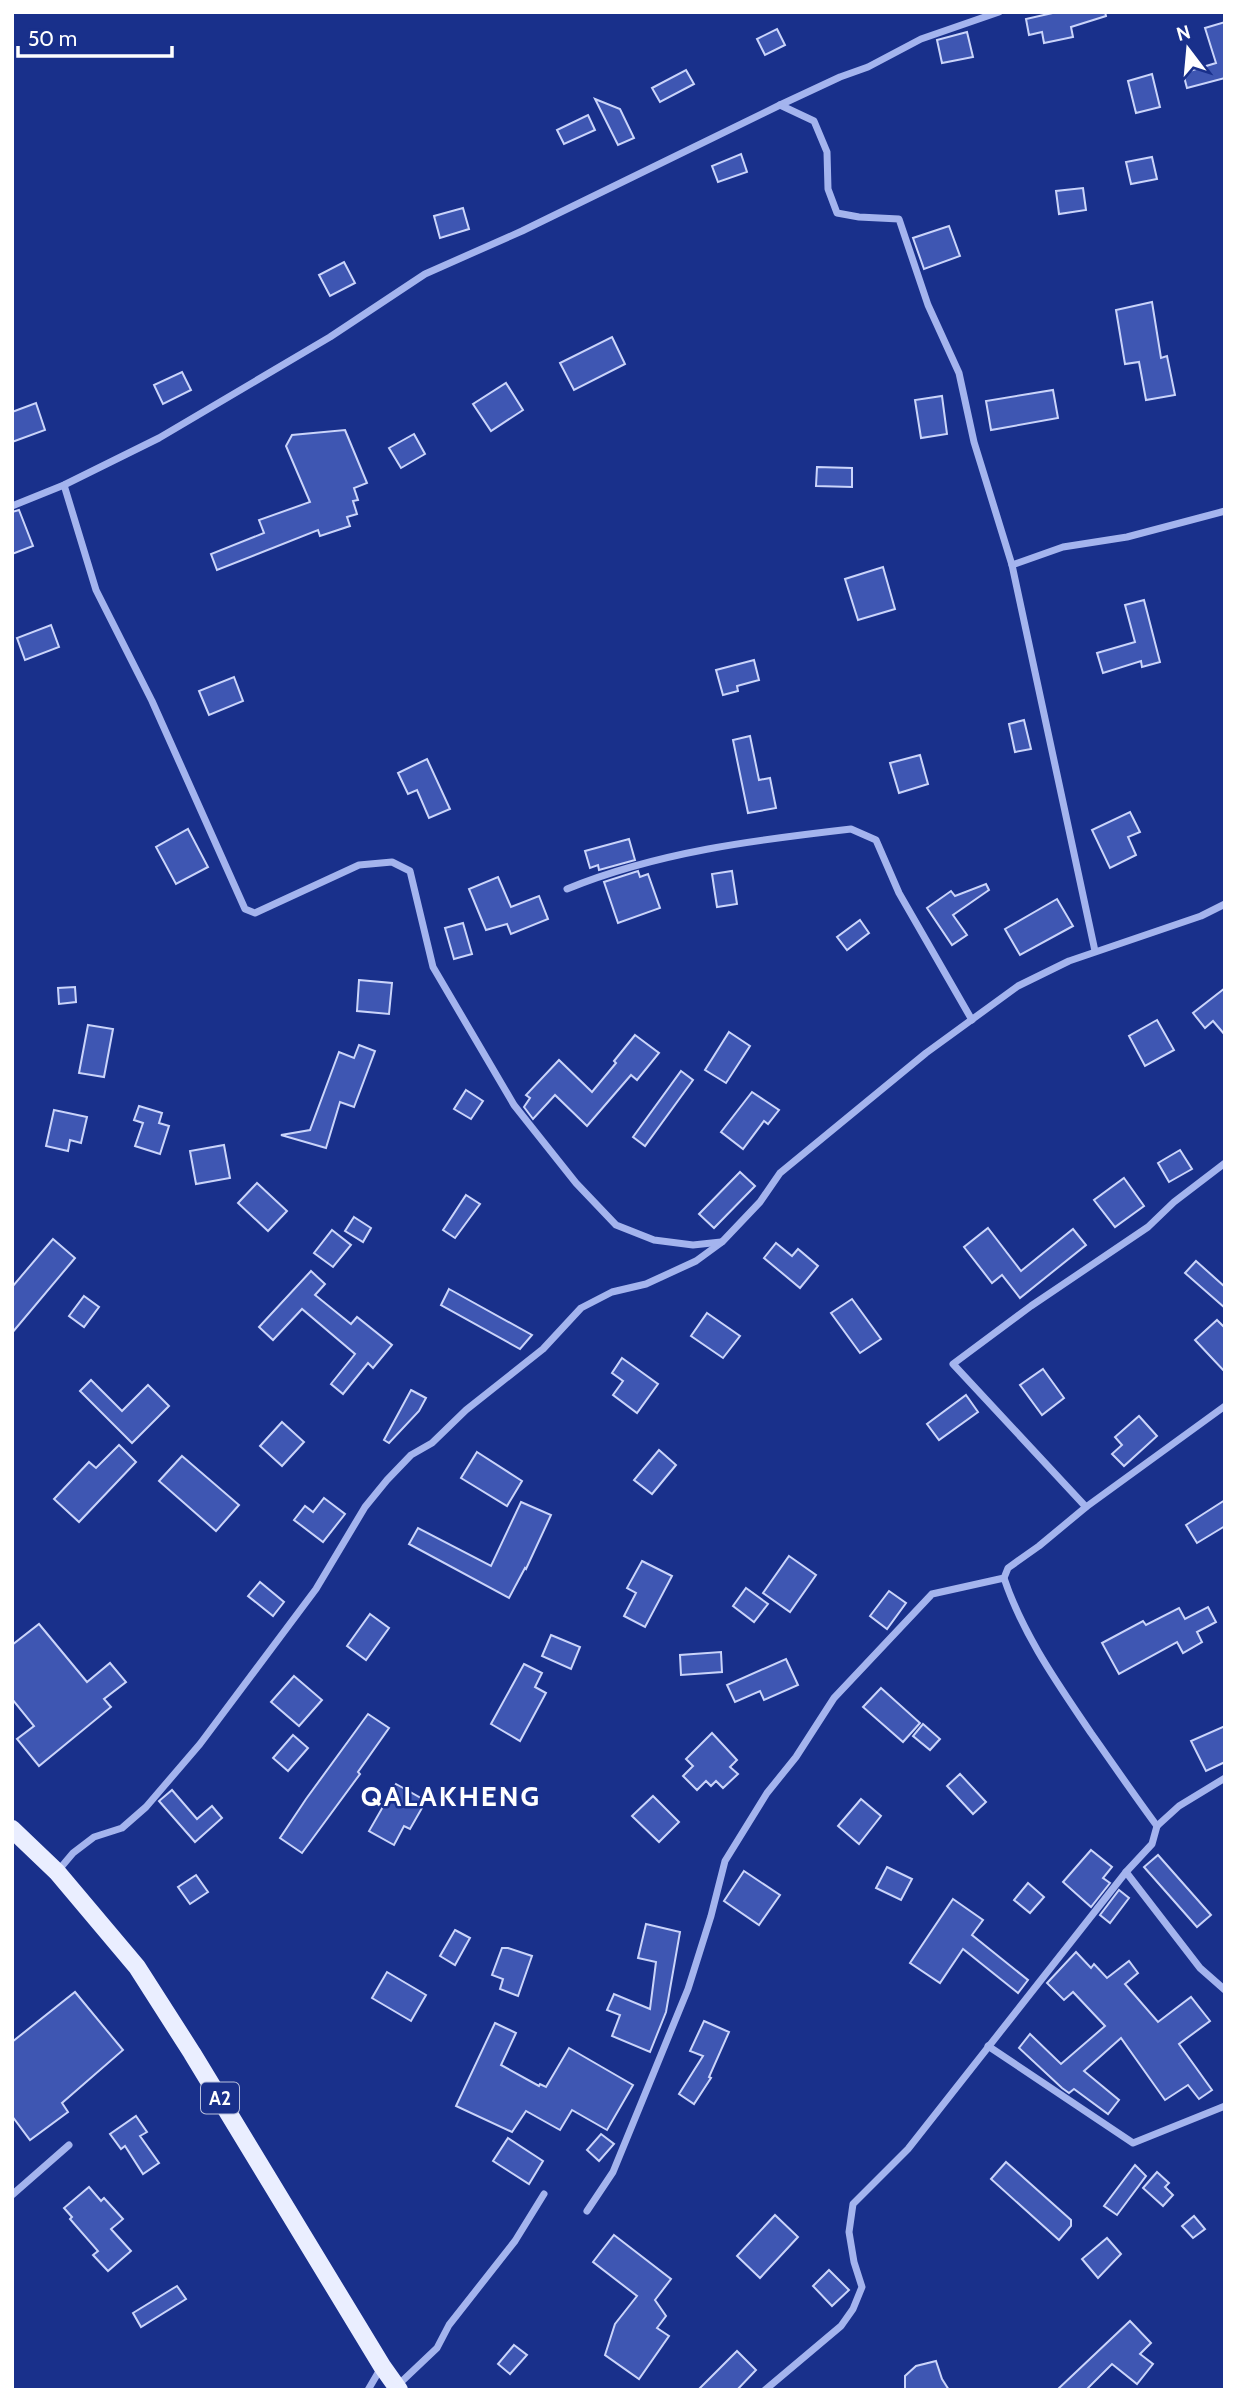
<svg xmlns="http://www.w3.org/2000/svg" width="1237" height="2402" font-family="Cabin,sans-serif">
  <style>
    .building { fill: #3e56b2; stroke: #cad4fa; stroke-width: 2 }
    .lines { fill: none; stroke-linecap: round; stroke-linejoin: round }
    .minor { stroke: #a4b4ee; stroke-width: 7 }
    .primary { stroke: #eaeeff; stroke-width: 18 }
    .labels { text-anchor: middle; dominant-baseline: central; stroke-width: 5; stroke-linejoin: round; paint-order: stroke }
    .shield { fill: #19308b; stroke: #bac1dc; stroke-width: 2 }
    .shield-label { font-size: 19px; font-weight: bold; fill: #fff }
    .district-label { font-size: 28px; font-weight: bold; letter-spacing: 2px; fill: #fff; stroke: #19308b }
  </style>
  <rect width="100%" height="100%" fill="#19308b"/>
  <!-- building -->
  <g class="building">
    <path d="M1057,12H1105L1106,16L1071,27L1073,37L1044,43L1042,32L1029,35L1026,19Z"/>
    <path d="M1225,22V78L1187,88L1183,73L1216,63L1205,28Z"/>
    <path d="M777,29L785,45L765,55L757,39Z"/>
    <path d="M967,32L973,57L942,63L937,40Z"/>
    <path d="M686,70L694,84L660,102L652,88Z"/>
    <path d="M1152,74L1160,107L1136,113L1128,81Z"/>
    <path d="M595,99L620,109L634,138L618,145Z"/>
    <path d="M588,115L595,130L564,144L557,130Z"/>
    <path d="M741,154L747,172L718,182L712,166Z"/>
    <path d="M1152,157L1157,179L1131,184L1126,162Z"/>
    <path d="M1083,188L1086,210L1059,214L1056,191Z"/>
    <path d="M463,208L469,229L440,238L434,216Z"/>
    <path d="M949,226L960,256L924,269L913,238Z"/>
    <path d="M344,262L355,283L330,296L319,275Z"/>
    <path d="M1152,302L1161,358L1167,356L1175,395L1146,400L1139,362L1125,364L1116,310Z"/>
    <path d="M612,337L625,364L574,390L560,363Z"/>
    <path d="M182,372L191,390L163,404L154,385Z"/>
    <path d="M506,383L523,410L491,431L473,404Z"/>
    <path d="M1053,390L1058,418L991,430L986,401Z"/>
    <path d="M942,396L947,434L921,438L915,400Z"/>
    <path d="M36,403L45,430L12,442V412Z"/>
    <path d="M345,430L367,483L354,488L358,500L353,501L357,514L347,517L350,526L320,536L318,530L217,570L211,554L264,533L259,520L310,502L286,446L292,435Z"/>
    <path d="M414,434L425,454L401,468L389,448Z"/>
    <path d="M817,467L852,468V487L816,486Z"/>
    <path d="M19,510L33,546L12,554V512Z"/>
    <path d="M883,567L895,609L858,620L845,579Z"/>
    <path d="M1144,600L1160,662L1142,667L1141,661L1103,673L1097,653L1135,642L1125,605Z"/>
    <path d="M51,625L59,647L25,660L17,638Z"/>
    <path d="M754,660L759,680L737,686L738,691L723,695L716,670Z"/>
    <path d="M234,677L243,701L209,715L199,691Z"/>
    <path d="M1024,720L1031,749L1015,752L1009,724Z"/>
    <path d="M750,736L759,780L770,778L776,808L748,813L733,740Z"/>
    <path d="M920,755L928,784L899,793L890,763Z"/>
    <path d="M427,759L450,809L429,818L417,790L408,794L398,773Z"/>
    <path d="M1130,812L1140,832L1128,837L1136,855L1110,868L1092,830Z"/>
    <path d="M188,829L208,867L176,884L156,847Z"/>
    <path d="M629,839L635,860L599,870L598,865L590,868L585,851Z"/>
    <path d="M638,871L640,877L648,874L660,908L618,923L604,882Z"/>
    <path d="M732,871L737,904L717,907L712,874Z"/>
    <path d="M498,877L511,907L539,896L548,919L511,934L507,924L486,930L469,889Z"/>
    <path d="M986,884L989,890L953,915L967,935L952,945L927,908L951,891L955,896Z"/>
    <path d="M1057,899L1073,926L1020,955L1005,929Z"/>
    <path d="M860,920L869,933L847,950L837,937Z"/>
    <path d="M463,923L472,954L454,959L445,928Z"/>
    <path d="M359,980L392,983L389,1014L357,1011Z"/>
    <path d="M75,987L76,1002L59,1004L58,988Z"/>
    <path d="M1225,988V1035L1213,1021L1205,1028L1193,1013Z"/>
    <path d="M1157,1020L1174,1050L1145,1066L1129,1036Z"/>
    <path d="M88,1025L113,1029L104,1077L79,1073Z"/>
    <path d="M729,1032L750,1046L726,1083L705,1070Z"/>
    <path d="M635,1035L659,1053L637,1080L631,1075L587,1126L555,1095L533,1119L524,1107L530,1098L526,1095L559,1060L592,1092L616,1063L614,1061Z"/>
    <path d="M359,1045L375,1051L354,1107L340,1102L326,1148L281,1135L310,1130L339,1052L354,1058Z"/>
    <path d="M681,1071L693,1080L645,1146L633,1137Z"/>
    <path d="M466,1090L483,1101L471,1119L454,1109Z"/>
    <path d="M752,1092L779,1110L768,1124L764,1121L743,1149L721,1132Z"/>
    <path d="M139,1106L162,1113L159,1123L169,1126L160,1154L135,1146L143,1123L134,1120Z"/>
    <path d="M54,1110L87,1117L81,1143L70,1140L68,1151L46,1146Z"/>
    <path d="M224,1145L230,1178L196,1184L190,1151Z"/>
    <path d="M1180,1150L1192,1169L1169,1182L1158,1163Z"/>
    <path d="M740,1172L755,1186L714,1228L699,1214Z"/>
    <path d="M1124,1178L1144,1206L1115,1227L1094,1200Z"/>
    <path d="M257,1183L287,1211L268,1231L238,1203Z"/>
    <path d="M466,1195L480,1204L455,1238L443,1230Z"/>
    <path d="M354,1217L371,1228L363,1242L345,1231Z"/>
    <path d="M988,1228L1021,1271L1073,1229L1086,1245L1020,1298L1002,1275L992,1283L964,1247Z"/>
    <path d="M332,1230L351,1245L333,1267L314,1253Z"/>
    <path d="M53,1239L75,1258L12,1333V1287Z"/>
    <path d="M776,1243L792,1256L798,1249L818,1266L800,1288L764,1258Z"/>
    <path d="M1196,1261L1225,1287V1308L1185,1273Z"/>
    <path d="M311,1271L325,1284L315,1295L351,1324L357,1317L392,1345L373,1368L368,1363L343,1394L331,1384L355,1354L302,1309L273,1340L259,1327Z"/>
    <path d="M449,1289L532,1335L520,1349L441,1305Z"/>
    <path d="M84,1296L99,1307L84,1327L69,1316Z"/>
    <path d="M852,1299L881,1339L860,1353L831,1313Z"/>
    <path d="M707,1313L740,1336L723,1358L691,1336Z"/>
    <path d="M1217,1320L1225,1328V1372L1195,1340Z"/>
    <path d="M622,1358L658,1384L637,1413L613,1395L623,1381L612,1373Z"/>
    <path d="M1043,1369L1064,1398L1042,1415L1020,1385Z"/>
    <path d="M91,1380L122,1411L148,1385L169,1406L132,1443L80,1391Z"/>
    <path d="M411,1390L426,1398L419,1411L389,1443L384,1440Z"/>
    <path d="M966,1395L978,1412L939,1440L927,1424Z"/>
    <path d="M1139,1416L1157,1436L1124,1466L1112,1454L1122,1445L1115,1437Z"/>
    <path d="M282,1422L304,1442L282,1466L260,1446Z"/>
    <path d="M119,1445L136,1462L79,1522L54,1499L89,1462L96,1468Z"/>
    <path d="M659,1450L676,1465L652,1494L634,1480Z"/>
    <path d="M477,1452L522,1481L507,1506L461,1478Z"/>
    <path d="M182,1456L239,1505L216,1531L159,1481Z"/>
    <path d="M324,1498L345,1514L323,1542L294,1520L305,1506L313,1512Z"/>
    <path d="M1225,1500V1526L1197,1543L1186,1525Z"/>
    <path d="M521,1502L551,1515L526,1569L525,1568L509,1598L409,1544L418,1528L491,1566Z"/>
    <path d="M789,1556L816,1575L790,1612L763,1593Z"/>
    <path d="M642,1561L672,1576L645,1627L624,1616L636,1593L627,1588Z"/>
    <path d="M260,1582L284,1602L273,1616L248,1596Z"/>
    <path d="M746,1588L768,1604L754,1622L733,1606Z"/>
    <path d="M889,1591L906,1603L887,1629L870,1616Z"/>
    <path d="M1208,1607L1216,1622L1197,1632L1202,1642L1183,1653L1177,1642L1119,1674L1102,1643L1143,1621L1146,1625L1179,1608L1185,1619Z"/>
    <path d="M370,1614L389,1628L366,1660L347,1646Z"/>
    <path d="M39,1624L87,1682L110,1663L126,1682L104,1699L111,1707L39,1766L17,1739L34,1726L12,1699V1645Z"/>
    <path d="M551,1635L580,1647L571,1669L542,1656Z"/>
    <path d="M721,1652L722,1672L681,1675L680,1655Z"/>
    <path d="M786,1659L798,1685L764,1700L760,1691L735,1702L727,1685Z"/>
    <path d="M524,1664L542,1673L535,1687L546,1693L520,1741L491,1724Z"/>
    <path d="M294,1676L322,1700L299,1726L271,1702Z"/>
    <path d="M881,1688L920,1723L903,1742L863,1707Z"/>
    <path d="M368,1714L389,1728L358,1772L360,1774L302,1853L280,1838L306,1799Z"/>
    <path d="M923,1724L940,1739L930,1750L913,1736Z"/>
    <path d="M1225,1726V1762L1206,1771L1191,1741Z"/>
    <path d="M712,1733L737,1760L730,1767L738,1774L723,1788L716,1781L711,1786L706,1781L697,1790L683,1776L693,1766L686,1759Z"/>
    <path d="M293,1735L308,1748L288,1771L273,1758Z"/>
    <path d="M960,1774L986,1802L973,1814L947,1786Z"/>
    <path d="M396,1784L426,1801L410,1829L404,1826L394,1845L369,1831Z"/>
    <path d="M172,1790L197,1819L212,1806L222,1818L195,1842L159,1801Z"/>
    <path d="M653,1796L679,1822L659,1842L632,1816Z"/>
    <path d="M861,1799L881,1816L859,1844L838,1826Z"/>
    <path d="M1091,1850L1112,1867L1103,1878L1110,1883L1091,1907L1063,1882Z"/>
    <path d="M1158,1855L1211,1915L1197,1927L1144,1867Z"/>
    <path d="M887,1867L912,1879L901,1900L876,1888Z"/>
    <path d="M744,1871L780,1895L759,1925L724,1901Z"/>
    <path d="M196,1875L208,1892L190,1904L178,1887Z"/>
    <path d="M1028,1883L1044,1897L1030,1913L1014,1900Z"/>
    <path d="M1119,1890L1129,1898L1110,1923L1100,1915Z"/>
    <path d="M953,1899L983,1920L972,1935L1028,1980L1018,1993L963,1949L940,1983L910,1963Z"/>
    <path d="M646,1924L680,1932L666,2012L650,2052L612,2036L620,2015L607,2010L614,1994L650,2009L656,1962L638,1958Z"/>
    <path d="M455,1930L470,1938L455,1965L440,1956Z"/>
    <path d="M502,1948H508L532,1956L518,1996L500,1989L503,1979L492,1975Z"/>
    <path d="M1076,1952L1091,1968L1094,1964L1107,1978L1129,1961L1138,1973L1125,1984L1158,2022L1191,1997L1210,2021L1179,2044L1212,2090L1199,2099L1188,2085L1165,2100L1121,2038L1084,2071L1119,2100L1108,2114L1074,2089L1069,2093L1062,2088L1019,2048L1030,2034L1061,2064L1105,2026L1073,1992L1064,2000L1047,1983Z"/>
    <path d="M387,1972L426,1995L411,2021L372,1998Z"/>
    <path d="M75,1992L123,2050L62,2103L68,2112L30,2140L12,2116V2042Z"/>
    <path d="M704,2021L729,2032L709,2077L711,2078L694,2104L679,2094L703,2056L690,2051Z"/>
    <path d="M495,2023L516,2033L501,2065L539,2086L540,2084L546,2087L569,2048L633,2085L607,2130L572,2110L560,2130L526,2111L512,2132L456,2106Z"/>
    <path d="M136,2116L147,2132L140,2136L159,2163L143,2174L125,2146L121,2149L110,2134Z"/>
    <path d="M601,2134L614,2144L599,2161L587,2150Z"/>
    <path d="M508,2138L543,2161L529,2184L493,2161Z"/>
    <path d="M1006,2162L1071,2220V2226L1059,2240L991,2179Z"/>
    <path d="M1135,2165L1146,2176L1117,2215L1104,2206Z"/>
    <path d="M1157,2172L1169,2183L1165,2187L1173,2195L1163,2206L1143,2188Z"/>
    <path d="M89,2187L101,2201L104,2198L123,2219L111,2229L131,2251L108,2271L93,2255L98,2251L70,2219L72,2217L64,2208Z"/>
    <path d="M775,2215L798,2237L760,2278L737,2256Z"/>
    <path d="M1194,2216L1205,2229L1193,2238L1182,2226Z"/>
    <path d="M614,2235L671,2279L655,2300L666,2316L657,2328L669,2336L639,2379L605,2355L615,2324L637,2296L593,2262Z"/>
    <path d="M1107,2238L1121,2254L1098,2278L1082,2259Z"/>
    <path d="M829,2270L849,2290L832,2306L813,2286Z"/>
    <path d="M177,2286L186,2299L141,2327L133,2313Z"/>
    <path d="M1130,2321L1151,2343L1140,2354L1153,2364L1137,2384L1112,2364L1086,2390H1057Z"/>
    <path d="M514,2345L527,2355L510,2374L498,2364Z"/>
    <path d="M737,2351L756,2370L737,2390H698Z"/>
    <path d="M936,2361L942,2379L949,2390H905V2376L916,2366Z"/>
  </g>
  <g class="lines">
    <!-- minor -->
    <g class="minor">
      <path d="M780,105L814,121L827,152L828,189L837,213L859,217L899,219L928,305L959,373L974,442L1012,565L1095,951"/>
      <path d="M64,485L96,590L152,701L245,909L255,913L359,865L392,862L410,871L433,967L514,1105L576,1183L616,1225L654,1240L693,1245L721,1242"/>
      <path d="M12,506L64,485L159,438L330,337L425,274L522,231L780,105L840,77L868,67L921,39L999,12"/>
      <path d="M1012,565L1063,547L1127,537L1225,511"/>
      <path d="M567,889C657,852 755,840 851,829L876,840L899,893L972,1020"/>
      <path d="M1086,1507L953,1364L1031,1306L1148,1227L1174,1202L1225,1163"/>
      <path d="M1004,1578C1023,1635 1058,1684 1091,1733C1113,1764 1134,1795 1157,1826"/>
      <path d="M57,1872L73,1853L94,1837L122,1828L146,1807L200,1744L316,1589L365,1507L387,1480L411,1455L432,1443L466,1410L543,1349L581,1308L612,1292L646,1284L696,1261L722,1242L760,1202L780,1173L926,1053L1018,986L1069,961L1201,916L1225,904"/>
      <path d="M1126,1872L1200,1968L1225,1990"/>
      <path d="M988,2046L1133,2143L1225,2106"/>
      <path d="M12,2195L69,2145"/>
      <path d="M587,2211L613,2172L688,1989L711,1916L725,1861L767,1793L796,1757L834,1698L932,1594L1004,1578L1008,1568L1039,1546L1086,1507L1225,1406"/>
      <path d="M398,2385L437,2348L449,2325L515,2241L544,2194"/>
      <path d="M368,2390L382,2366"/>
      <path d="M765,2390L841,2326L853,2309L862,2287L854,2262L849,2232L853,2204L908,2149L1126,1872L1152,1844L1157,1826L1179,1806L1225,1778"/>
    </g>
    <!-- primary -->
    <path class="primary" d="M12,1829L57,1872L137,1967L192,2053L382,2366L399,2390"/>
  </g>
  <g class="labels">
    <!-- shield labels -->
    <rect class="shield" x="201" y="2082.5" width="38" height="31" rx="5"/>
    <g class="shield-label">
      <text x="220" y="2098">A2</text>
    </g>
    <!-- district labels -->
    <g class="district-label">
      <text x="451" y="1796">QALAKHENG</text>
    </g>
  </g>
  <!-- border -->
  <rect width="1237" height="2402" fill="none" stroke="#ffffff" stroke-width="28"/>
  <!-- north arrow -->
  <g transform="translate(1188 49) rotate(344)" stroke="#19308b" stroke-width="5" paint-order="stroke">
  <path d="M0-5L12 26L0 18L-12 26Z" fill="#ffffff"/>
  <text y="-10" font-size="19" font-weight="bold" text-anchor="middle" fill="#ffffff">N</text>
  </g>
  <!-- scale -->
  <path d="M18 46v10h154v-10" fill="none" stroke="#ffffff" stroke-width="3.5"/>
  <text x="28" y="46" font-size="21" fill="#ffffff" stroke="#19308b" stroke-width="5" paint-order="stroke">50 m</text>
</svg>
